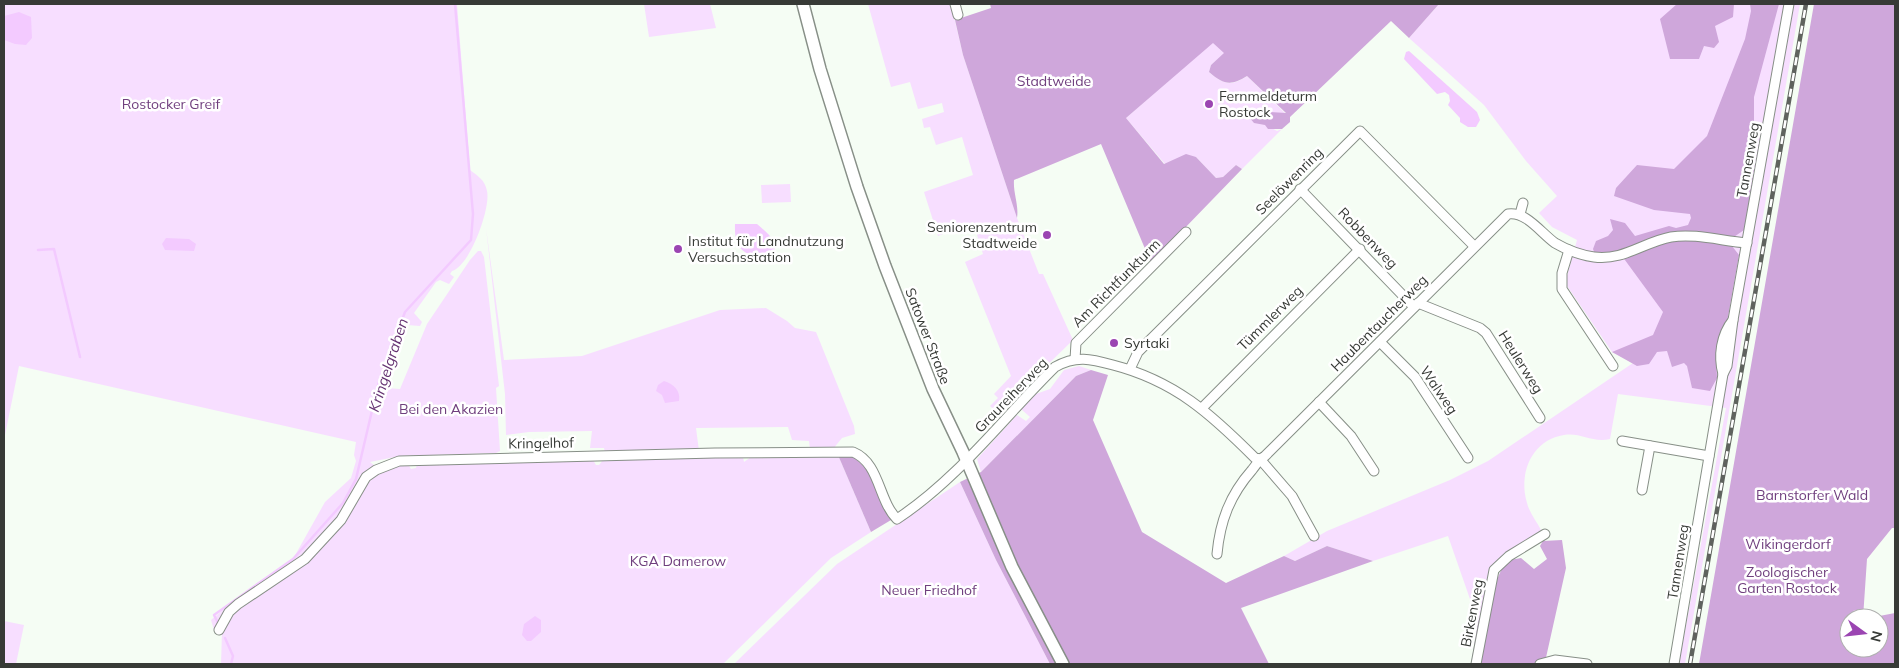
<svg xmlns="http://www.w3.org/2000/svg" width="1899" height="668" font-family="Mulish,sans-serif">
  <style>
    .green { fill: #f7deff }
    .forest { fill: #cfa7db }
    .water { fill: #f3caff }
    .lines { fill: none; stroke-linecap: round; stroke-linejoin: round }
    .stream { stroke: #f3caff; stroke-width: 2.5 }
    .minor-casing { stroke: #878f87; stroke-width: 11 }
    .major-casing { stroke: #878f87; stroke-width: 14 }
    .minor { stroke: #fff; stroke-width: 9 }
    .major { stroke: #fff; stroke-width: 11 }
    .rail-casing { stroke: #5f635e; stroke-width: 4.5 }
    .rail { stroke: #fff; stroke-width: 2.5; stroke-dasharray: 8; stroke-linecap: butt }
    .poi-dot { fill: #9b45b2; stroke: #fff; stroke-width: 2 }
    .labels { text-anchor: middle; dominant-baseline: central; stroke-width: 5; stroke-linejoin: round; paint-order: stroke }
    .park-label { font-size: 14px; fill: #703f7e; stroke: #fff }
    .poi-label { font-size: 14px; fill: #373a36; stroke: #fff; text-anchor: start }
    .street-label { font-size: 14px; fill: #373a36; stroke: #fff }
    .water-label { font-size: 15px; font-style: italic; fill: #653372; stroke: #fff }
  </style>
  <rect width="100%" height="100%" fill="#f5fdf4"/>
  <!-- green -->
  <g class="green">
    <path d="M4,4H457L470,170C478,176 485,180 487,191C491,208 470,266 452,271L450,274L454,277L449,284L440,280L436,282L414,313L422,322L420,326L407,325L405,327L386,388L400,389L427,324L470,260L478,251H481L484,257L499,386L496,388L500,451L496,453L400,456L370,462L375,466L390,467L408,464L411,469L416,468L417,464L593,460L596,465H599L603,460L743,457L744,462L751,457L784,456L785,458H790L792,456L838,455L871,532L831,558L723,664H221L222,632L214,630L211,620L251,587L293,559L325,502L351,478L356,461L354,455L356,442L19,366L4,440Z"/>
    <path d="M644,4H710L716,28L649,37Z"/>
    <path d="M868,4H951L963,55L1017,218L1039,274H1043L1073,340L998,413L990,406L998,398L994,394L1011,376L965,262L983,254L973,222L938,236L924,192L973,175L962,137L936,145L930,127L924,128L922,119L944,112L942,103L918,109L910,82L891,87Z"/>
    <path d="M1439,4H1800L1685,664H1679L1726,408L1618,394L1610,439C1592,443 1580,432 1564,435C1532,440 1518,473 1527,503C1529,512 1537,522 1541,530L1498,565L1478,622L1448,536L1373,561L1327,546L1295,561L1284,556L1327,531L1450,480L1488,461L1633,363L1612,352L1565,283L1577,240L1552,227L1539,213L1557,196L1526,161L1484,105L1409,38Z"/>
    <path d="M1213,42L1225,53L1211,65L1209,72C1223,84 1231,87 1247,76L1286,114L1265,124L1277,131L1282,129L1242,169L1236,165L1223,177L1216,178L1196,157L1165,164L1126,118Z"/>
    <path d="M790,184L791,202L762,203L761,185Z"/>
    <path d="M486,228L504,360L582,356L720,310L766,308L787,321L795,328L816,332L854,426L855,434L842,438L833,449H810L809,441L792,440L788,427L696,428L699,451L605,453L604,448H590L592,431L529,432L506,435L505,394Z"/>
    <path d="M1079,366L1091,370L1076,376L981,472L977,459L1017,415L1026,421L1030,417L1021,409L1033,395L1050,389L1064,370Z"/>
    <path d="M960,482L996,560L1050,664H734L837,564Z"/>
    <path d="M4,621L24,625L16,664H4Z"/>
  </g>
  <!-- forest -->
  <g class="forest">
    <path d="M990,4H1439L1409,38L1391,21L1290,117V122L1282,129H1268L1265,125L1254,123L1249,117L1251,111L1286,113L1247,76C1231,86 1224,85 1209,72L1211,65L1224,53L1213,43L1126,118L1164,164L1186,154L1196,157L1216,178L1223,177L1236,165L1242,169L1151,263L1101,144L1014,180C1013,193 1019,205 1017,218L963,55L955,20L991,8Z"/>
    <path d="M1677,4H1734L1733,17L1715,26L1719,42L1714,48L1704,46L1699,59H1670L1660,19Z"/>
    <path d="M1750,4H1779L1754,97V173L1744,230L1728,241L1739,255L1728,317L1716,353L1717,378L1710,391L1692,388L1687,366L1684,363L1672,367L1667,351L1657,352L1649,364L1637,366L1612,352L1653,335L1663,312L1622,256L1596,257L1593,249L1596,241L1608,236L1613,230L1610,219L1625,223L1635,236L1669,226L1676,228L1688,225L1691,218L1690,214L1654,210L1614,196L1616,188L1637,165L1674,169L1707,136L1745,39L1751,11Z"/>
    <path d="M1814,4H1895V528H1892L1867,559L1863,618H1849V648H1879V618H1869L1895,613V664H1699Z"/>
    <path d="M1091,370L1108,375L1093,420L1142,532L1226,583L1284,556L1295,561L1327,546L1373,561L1241,608L1269,664H1050L996,560L960,482L981,472L1076,376Z"/>
    <path d="M838,455L853,456L872,474L891,520L871,532Z"/>
    <path d="M1562,540L1566,568L1545,662L1540,664H1471L1478,622L1503,566L1510,560L1521,558L1534,569L1547,559L1540,546L1543,541Z"/>
  </g>
  <!-- water -->
  <g class="water">
    <path d="M19,12L31,17L32,38L26,45L15,44L4,40V16Z"/>
    <path d="M1409,51L1477,112L1480,120L1476,127H1468L1460,122V118L1448,105L1450,101L1449,95L1445,92L1437,94L1404,59L1406,52Z"/>
    <path d="M735,224H757C767,233 778,240 774,255L767,259C743,254 734,250 735,224Z"/>
    <path d="M166,238L189,239L196,244L194,251L165,250L162,244Z"/>
    <path d="M664,381C673,384 681,390 679,401L665,403L662,395L656,391L658,385Z"/>
    <path d="M535,616L541,620V632L531,641H527L522,635L524,624Z"/>
  </g>
  <g class="lines">
    <!-- stream -->
    <g class="stream">
      <path d="M38,250L54,249L80,357"/>
      <path d="M219,625L214,615L293,559L343,503L356,479L378,385L405,312L471,240L473,214L455,4"/>
      <path d="M225,638L233,656L231,664"/>
    </g>
    <!-- minor casing -->
    <g class="minor-casing">
      <g id="minor">
        <path d="M955,4L958,15"/>
        <path d="M1300,189L1414,307"/>
        <path d="M1520,214L1523,203"/>
        <path d="M1569,250L1562,273V289L1613,366"/>
        <path d="M1418,303L1480,328L1486,333L1540,418"/>
        <path d="M1380,342L1415,377L1468,458"/>
        <path d="M1075,359L1076,343L1186,232"/>
        <path d="M1130,369L1138,352L1360,131L1474,246"/>
        <path d="M1723,374C1718,356 1721,335 1733,320"/>
        <path d="M1319,402L1351,436L1374,471"/>
        <path d="M1202,408L1360,249"/>
        <path d="M1622,441L1709,456"/>
        <path d="M1642,490L1650,446"/>
        <path d="M1217,554C1220,521 1230,495 1252,470C1257,464 1259,459 1265,456L1508,214C1526,211 1541,233 1555,243C1567,250 1580,255 1594,257C1623,261 1644,242 1671,237C1695,233 1722,241 1747,243"/>
        <path d="M219,630L229,612L238,604L305,559L341,520L366,477L376,470L399,461L715,453L853,452C880,463 878,500 897,519C959,478 1003,418 1055,367C1076,355 1091,359 1113,365C1175,381 1211,414 1255,458L1260,459L1292,496L1314,536"/>
        <path d="M1476,664L1494,570L1509,556L1545,534"/>
        <path d="M1540,664L1555,660L1587,664"/>
        <path d="M1674,664L1723,374L1727,366L1733,320L1789,4"/>
      </g>
    </g>
    <!-- major casing -->
    <g class="major-casing">
      <path id="major" d="M803,4L820,69L857,187L885,266L933,389L963,452L1012,567L1063,664"/>
    </g>
    <!-- minor -->
    <use href="#minor" class="minor"/>
    <!-- major -->
    <use href="#major" class="major"/>
    <!-- rail casing -->
    <g class="rail-casing">
      <path id="rail" d="M1690,664L1806,4"/>
    </g>
    <!-- rail -->
    <use href="#rail" class="rail"/>
  </g>
  <!-- markers -->
  <g class="poi-dot">
    <circle cx="1209" cy="104" r="5"/>
    <circle cx="1047" cy="235" r="5"/>
    <circle cx="678" cy="249" r="5"/>
    <circle cx="1114" cy="343" r="5"/>
  </g>
  <g class="labels">
    <!-- park labels -->
    <g class="park-label">
      <text x="1054" y="81">Stadtweide</text>
      <text x="171" y="104">Rostocker Greif</text>
      <text x="451" y="409">Bei den Akazien</text>
      <text x="1812" y="495">Barnstorfer Wald</text>
      <text x="1788" y="544">Wikingerdorf</text>
      <text x="678" y="561">KGA Damerow</text>
      <text x="1787" y="572">Zoologischer<tspan x="1787" dy="16">Garten Rostock</tspan></text>
      <text x="929" y="590">Neuer Friedhof</text>
    </g>
    <!-- poi labels -->
    <g class="poi-label">
      <text x="1219" y="96">Fernmeldeturm<tspan x="1219" dy="16">Rostock</tspan></text>
      <text x="1037" y="227" text-anchor="end">Seniorenzentrum<tspan x="1037" dy="16">Stadtweide</tspan></text>
      <text x="688" y="241">Institut für Landnutzung<tspan x="688" dy="16">Versuchsstation</tspan></text>
      <text x="1124" y="343">Syrtaki</text>
    </g>
    <!-- street labels -->
    <g class="street-label">
      <text transform="translate(1748 160) rotate(-80)">Tannenweg</text>
      <text transform="translate(1289 181) rotate(-45)">Seelöwenring</text>
      <text transform="translate(1368 238) rotate(46)">Robbenweg</text>
      <text transform="translate(1116 283) rotate(-45)">Am Richtfunkturm</text>
      <text transform="translate(1270 318) rotate(-45)">Tümmlerweg</text>
      <text transform="translate(1379 323) rotate(-45)">Haubentaucherweg</text>
      <text transform="translate(928 336) rotate(69)">Satower Straße</text>
      <text transform="translate(1521 362) rotate(58)">Heulerweg</text>
      <text transform="translate(1439 390) rotate(56)">Walweg</text>
      <text transform="translate(1011 395) rotate(-46)">Graureiherweg</text>
      <text transform="translate(541 443) rotate(-1)">Kringelhof</text>
      <text transform="translate(1678 562) rotate(-81)">Tannenweg</text>
      <text transform="translate(1472 613) rotate(-79)">Birkenweg</text>
    </g>
    <!-- water labels -->
    <g class="water-label">
      <text transform="translate(388 365) rotate(-72)">Kringelgraben</text>
    </g>
  </g>
  <!-- border -->
  <rect width="1899" height="668" fill="none" stroke="#373a36" stroke-width="10"/>
  <!-- north arrow -->
  <g transform="translate(1864 633) rotate(105)"><circle r="24" fill="#ffffff" stroke="#afb0af"/>
  <path d="M0-4L9 19L0 12L-9 19Z" fill="#9b45b2"/>
  <text y="-8" font-size="14" font-weight="bold" text-anchor="middle" fill="#373a36">N</text>
  </g>
</svg>
